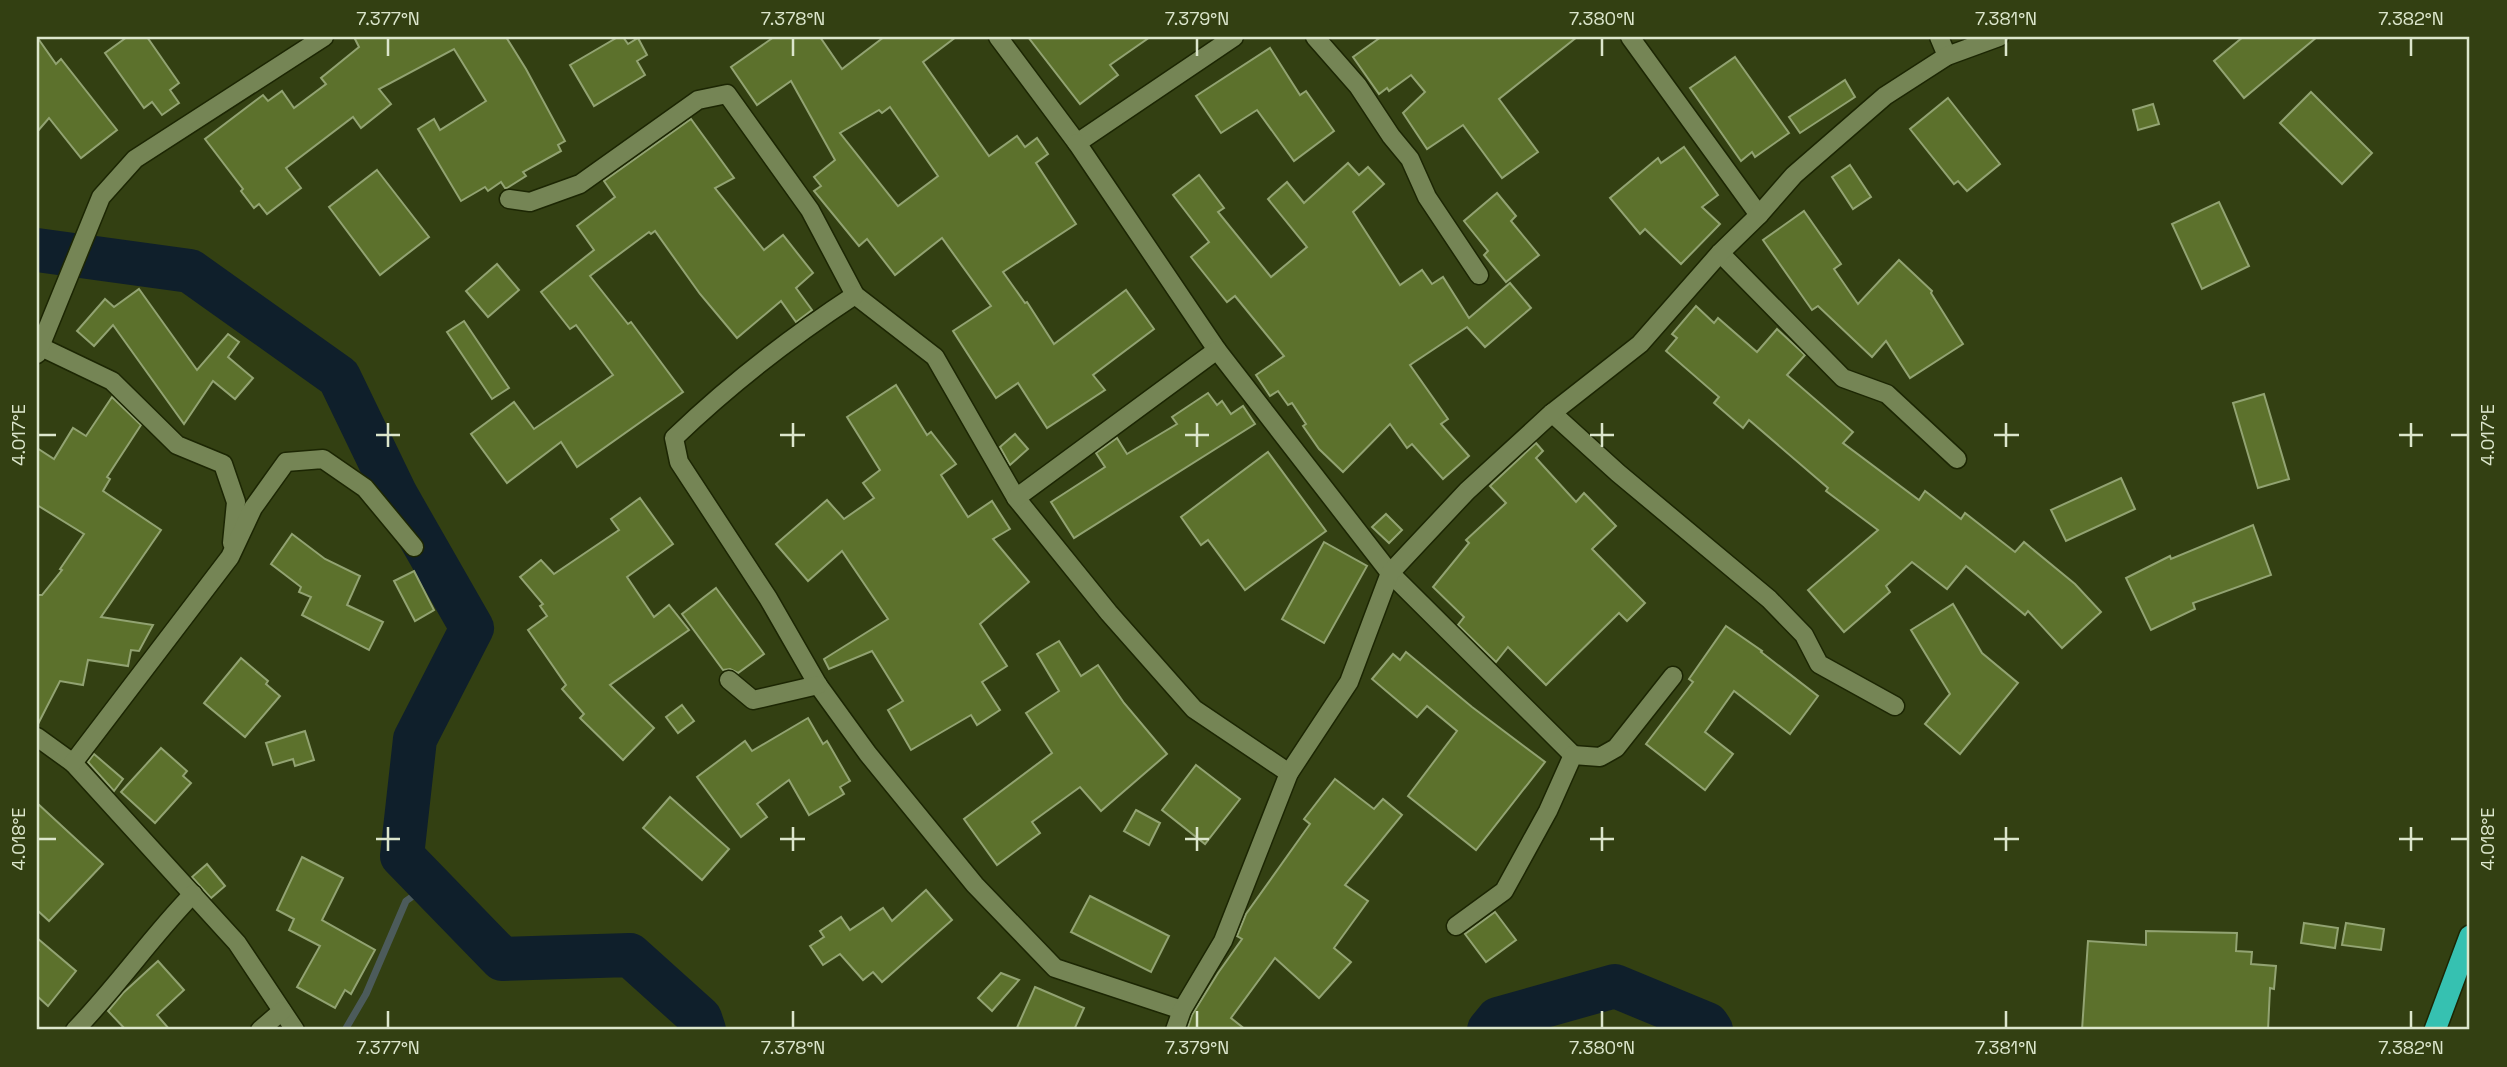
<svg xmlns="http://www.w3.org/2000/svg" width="2507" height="1067" font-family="'Space Grotesk',sans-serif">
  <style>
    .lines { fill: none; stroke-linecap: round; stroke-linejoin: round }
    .stream { stroke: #4c5b5b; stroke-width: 7 }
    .river { stroke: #0f1f2b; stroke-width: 44 }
    .building { fill: #5c712c; stroke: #92a372; stroke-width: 2; fill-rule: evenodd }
    .street-casing { stroke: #1c2603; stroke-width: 21 }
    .highway-casing { stroke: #1c2603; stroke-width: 24 }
    .street { stroke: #758555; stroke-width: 18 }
    .highway { stroke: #36c1b1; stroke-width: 21 }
    .ticks { fill: none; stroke: #dce6cc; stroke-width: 2.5 }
    .neatline { fill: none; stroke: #dce6cc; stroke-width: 2.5 }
    .ticks-label { font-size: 18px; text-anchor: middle; fill: #dce6cc }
  </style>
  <rect width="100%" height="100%" fill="#334012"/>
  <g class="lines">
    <!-- stream -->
    <path class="stream" d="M345,1030L366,994L406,901L430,884"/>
    <!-- river -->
    <g class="river">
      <path d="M37,250L190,271L339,377L396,495L472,628L415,739L402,856L502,959L630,955L700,1018L704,1030"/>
      <path d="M1489,1030L1498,1019L1615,986L1707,1024L1711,1030"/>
    </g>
  </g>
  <!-- building -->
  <g class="building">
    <path d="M37,37L56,64L61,59L117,130L81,158L49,118L37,132Z"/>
    <path d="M127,37H147L179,83L170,90L179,103L162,115L152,102L144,108L105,53Z"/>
    <path d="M354,37H506L526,69L565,141L558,145L561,151L523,172L526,176L507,188H505L501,182L488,191L485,187L461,201L418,129L434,119L440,130L486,101L454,49L379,89L391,104L361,128L353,117L286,168L301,188L267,214L259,204L254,208L241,191L243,189L205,139L263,95L268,101L282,91L294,108L326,84L321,78L359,47Z"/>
    <path d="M618,37H623L628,44L638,38L647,55L637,61L645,75L594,106L570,65Z"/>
    <path d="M774,37H820L842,69L884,37H956L923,62L989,156L1017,136L1025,147L1037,138L1048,154L1036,163L1076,224L1003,272L1025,303L1027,302L1054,344L1126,290L1154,329L1093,375L1105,390L1047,428L1018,383L996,398L953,331L991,306L942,238L895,275L867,239L859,246L814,191L821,186L814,177L835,160L791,81L757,105L731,67ZM890,107L938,176L898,206L840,133L879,110L882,113Z"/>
    <path d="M1028,37H1150L1110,65L1118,75L1080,104Z"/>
    <path d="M1381,37H1577L1499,99L1538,152L1502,178L1463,125L1427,149L1403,113L1425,92L1411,75L1389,91L1387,88L1379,94L1353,57Z"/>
    <path d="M2243,37H2317L2244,98L2214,61Z"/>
    <path d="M1270,48L1300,95L1306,91L1334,131L1294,161L1257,110L1221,133L1196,96Z"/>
    <path d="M1735,57L1789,133L1755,157L1752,152L1741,161L1690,88Z"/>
    <path d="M1845,80L1855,97L1800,133L1789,117Z"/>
    <path d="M2311,92L2372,153L2342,184L2280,123Z"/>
    <path d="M1948,98L2000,164L1967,191L1958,181L1954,184L1910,129Z"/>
    <path d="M2153,104L2159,124L2138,130L2133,110Z"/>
    <path d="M691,119L734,178L715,188L764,250L783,235L813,273L796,288L812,310L796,322L781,301L737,338L700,294L655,231L651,234L649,232L590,276L628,324L631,322L683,392L577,467L561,442L507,483L471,434L514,402L534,429L613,375L576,325L570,329L541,292L594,250L577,226L615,197L604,181Z"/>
    <path d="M1684,147L1718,195L1702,207L1720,224L1681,264L1645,229L1640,234L1610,198L1658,158L1661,163Z"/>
    <path d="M1348,163L1359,175L1368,167L1384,184L1353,212L1400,285L1422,270L1432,284L1443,277L1469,318L1510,283L1531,308L1485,347L1467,327L1410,365L1448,419L1441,424L1469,456L1443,479L1412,444L1407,448L1390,424L1343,472L1319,449L1303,426L1306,424L1292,403L1288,405L1278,391L1270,396L1256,375L1284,356L1235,296L1227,302L1191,257L1209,242L1173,195L1199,175L1224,208L1218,212L1271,277L1307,247L1268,199L1287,182L1304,203Z"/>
    <path d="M1850,165L1871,197L1853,209L1832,177Z"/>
    <path d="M377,170L429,237L380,275L329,207Z"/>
    <path d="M1497,193L1516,216L1511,221L1539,255L1506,282L1484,255L1488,251L1464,221Z"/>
    <path d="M2219,202L2249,266L2202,289L2172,224Z"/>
    <path d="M1804,211L1841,264L1834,269L1858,304L1899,260L1932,291L1931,293L1963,344L1910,378L1886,341L1872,357L1818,306L1812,310L1763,240Z"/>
    <path d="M497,264L519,290L488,317L466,291Z"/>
    <path d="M139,289L197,370L228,334L239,342L228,357L253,378L235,399L213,381L184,424L113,325L94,346L77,331L105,299L114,307Z"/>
    <path d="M1696,306L1714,323L1718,318L1757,352L1777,329L1805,355L1787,375L1853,432L1843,443L1919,500L1925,491L1961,519L1965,513L2015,552L2024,542L2075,584L2101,612L2062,648L2028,611L2025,615L1966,566L1947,589L1912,562L1886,586L1890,592L1844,632L1808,590L1878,530L1826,491L1828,488L1749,420L1743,428L1714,403L1719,397L1666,351L1677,338L1672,334Z"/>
    <path d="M464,321L509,388L492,399L447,332Z"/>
    <path d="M896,385L927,435L931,432L956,464L941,475L968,517L992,501L1010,529L993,539L1029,582L980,624L1007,666L982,682L1000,710L977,725L971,715L911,750L888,710L903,701L872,651L829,669L824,659L888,619L842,551L808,581L776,544L827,500L844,519L874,498L863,483L880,470L847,417Z"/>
    <path d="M1208,393L1217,405L1222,401L1231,414L1243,406L1255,424L1074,538L1051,502L1105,467L1096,453L1117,438L1127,454L1177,424L1172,417Z"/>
    <path d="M2264,394L2289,479L2258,488L2233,403Z"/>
    <path d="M112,397L141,425L107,477L110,479L103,491L161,530L101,617L153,625L139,651L131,650L128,666L88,660L83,685L60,681L37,726V595H42L62,570L60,569L84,534L37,505V448L54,459L73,428L86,436Z"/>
    <path d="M1015,434L1028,449L1010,465L1000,447Z"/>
    <path d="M1536,443L1543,451L1536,458L1576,502L1584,493L1616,526L1592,549L1645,603L1627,621L1619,613L1546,685L1508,647L1496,662L1458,625L1464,617L1433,587L1469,543L1466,540L1506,503L1490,486Z"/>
    <path d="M1268,452L1326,531L1245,590L1208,540L1201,545L1181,517Z"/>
    <path d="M2121,478L2135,509L2066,541L2051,510Z"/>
    <path d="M640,498L673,544L627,577L654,617L669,605L689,630L610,685L654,728L623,760L580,718L584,714L562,689L566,685L528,630L547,616L540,606L543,604L520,577L541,560L554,574L619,530L611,519Z"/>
    <path d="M1386,514L1402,530L1389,543L1372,527Z"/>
    <path d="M2253,525L2271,575L2193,603L2195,609L2151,630L2126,578L2170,556L2171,559Z"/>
    <path d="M292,534L325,559L360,576L347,605L383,622L369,650L302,615L311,597L299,592L301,587L271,564Z"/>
    <path d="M1324,542L1367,566L1324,643L1282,619Z"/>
    <path d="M414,571L434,610L415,621L394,581Z"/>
    <path d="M716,588L764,654L738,673L730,669L723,670L682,614Z"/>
    <path d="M1953,604L1982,653L2018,683L1960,754L1925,724L1950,694L1911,630Z"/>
    <path d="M1726,626L1762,651L1761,652L1818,696L1790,734L1734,691L1705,732L1733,754L1705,790L1646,744L1693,682L1689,679Z"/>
    <path d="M1059,641L1081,676L1098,665L1124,703L1167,754L1101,811L1080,787L1032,822L1040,833L997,865L964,819L1052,753L1026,713L1059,691L1037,654Z"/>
    <path d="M1406,652L1472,707L1545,762L1476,850L1408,796L1457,731L1427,706L1417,717L1372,679L1393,654L1400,660Z"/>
    <path d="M241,658L268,681L266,684L280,696L245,737L204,703Z"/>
    <path d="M682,705L694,721L678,733L666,717Z"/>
    <path d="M808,718L823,744L827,741L850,781L840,787L844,794L809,815L789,780L757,804L767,817L741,837L697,777L745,741L752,751Z"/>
    <path d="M305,731L314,760L295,766L293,759L273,765L266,743Z"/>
    <path d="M161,748L187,771L183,776L191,783L155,823L121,792Z"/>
    <path d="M94,754L123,779L114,791L88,762Z"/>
    <path d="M1196,765L1240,799L1205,844L1162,810Z"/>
    <path d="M1335,779L1374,809L1383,799L1402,815L1345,885L1368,901L1334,948L1351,962L1319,998L1275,958L1231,1018L1246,1030H1187L1192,1015L1218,973L1242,939L1237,936L1246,914L1310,824L1304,819Z"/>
    <path d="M670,797L729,849L702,880L643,828Z"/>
    <path d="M37,803L103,864L49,921L37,910Z"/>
    <path d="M1136,810L1160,823L1149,845L1124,831Z"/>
    <path d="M302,857L343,878L322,920L375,950L351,994L345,990L335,1008L297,987L320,946L289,930L294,919L277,910Z"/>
    <path d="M207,864L225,886L211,898L192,877Z"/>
    <path d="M926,890L952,920L882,982L873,972L863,980L840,954L823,965L810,946L824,937L820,931L841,917L850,930L883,908L892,921Z"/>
    <path d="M1090,896L1169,936L1151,972L1071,932Z"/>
    <path d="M1495,912L1516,940L1486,962L1465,934Z"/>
    <path d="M2304,923L2338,928L2335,948L2301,943Z"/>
    <path d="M2346,923L2384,929L2381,950L2342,945Z"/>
    <path d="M2146,931L2237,933L2236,951L2252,952L2251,964L2276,966L2274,989L2270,988L2268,1030H2082L2088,941L2146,945Z"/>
    <path d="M37,938L76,971L48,1006L37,996Z"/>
    <path d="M158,961L184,990L157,1015L170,1030H126L108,1011L123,993Z"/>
    <path d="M1001,973L1019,980L992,1011L978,998Z"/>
    <path d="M1035,987L1084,1008L1074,1030H1016Z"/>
  </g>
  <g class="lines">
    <!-- street casing -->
    <g class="street-casing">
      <g id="street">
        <path d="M998,37L1077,143L1234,37"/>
        <path d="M1315,37L1358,86L1391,136L1410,159L1427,197L1479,275"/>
        <path d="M1630,37L1759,215"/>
        <path d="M1939,37L1947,56"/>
        <path d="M1077,143L1217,350"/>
        <path d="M509,199L530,202L580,184L698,100L727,94L810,210L855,295L935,357L1016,498L1109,613L1194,709L1289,773"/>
        <path d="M1720,253L1843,378L1887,394L1957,459"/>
        <path d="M855,295C791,337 729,385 674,438L679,462L768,598L818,685L868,754L975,885L1055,968L1182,1010"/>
        <path d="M41,347L112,381L177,445L223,464L236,502L232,543"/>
        <path d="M37,354L101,197L135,159L324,37"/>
        <path d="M1552,413L1618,473L1769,599L1804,635L1819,664L1895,706"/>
        <path d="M1016,498L1217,350L1390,573L1573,755"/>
        <path d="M729,680L753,700L818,685"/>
        <path d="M37,737L73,763L237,943L295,1030"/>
        <path d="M73,763L230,557L253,508L286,462L323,459L365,488L414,547"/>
        <path d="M1456,926L1504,891L1548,811L1573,755L1600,757L1616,748L1673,676"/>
        <path d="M75,1030C117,987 151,937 193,894"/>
        <path d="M260,1030L282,1011"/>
        <path d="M1175,1030L1182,1010L1223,941L1289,773L1349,682L1390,573L1467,491L1552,413L1640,344L1720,253L1759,215L1794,175L1885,96L1947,56L1999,37"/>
      </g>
    </g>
    <!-- highway casing -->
    <g class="highway-casing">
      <path id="highway" d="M2435,1030L2470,936"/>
    </g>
    <!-- street -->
    <use href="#street" class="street"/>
    <!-- highway -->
    <use href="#highway" class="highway"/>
  </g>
  <!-- ticks -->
  <path class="ticks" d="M388,38V56M793,38V56M1197,38V56M1602,38V56M2006,38V56M2411,38V56M388,423V447M793,423V447M1197,423V447M1602,423V447M2006,423V447M2411,423V447M38,435H56M376,435H400M780,435H805M1185,435H1209M1590,435H1614M1994,435H2019M2399,435H2423M2451,435H2468M388,827V851M793,827V851M1197,827V851M1602,827V851M2006,827V851M2411,827V851M38,839H56M376,839H400M780,839H805M1185,839H1209M1590,839H1614M1994,839H2019M2399,839H2423M2451,839H2468M388,1011V1028M793,1011V1028M1197,1011V1028M1602,1011V1028M2006,1011V1028M2411,1011V1028"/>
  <!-- border -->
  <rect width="2507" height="1067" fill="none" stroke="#334012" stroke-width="77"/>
  <rect x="38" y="38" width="2430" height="990" class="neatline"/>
  <g class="ticks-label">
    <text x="388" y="25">7.377°N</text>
    <text x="793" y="25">7.378°N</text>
    <text x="1197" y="25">7.379°N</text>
    <text x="1602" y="25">7.380°N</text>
    <text x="2006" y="25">7.381°N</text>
    <text x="2411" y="25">7.382°N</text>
    <text transform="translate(2488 435) rotate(-90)" y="6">4.017°E</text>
    <text transform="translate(19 435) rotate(-90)" y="6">4.017°E</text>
    <text transform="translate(2488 839) rotate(-90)" y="6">4.018°E</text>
    <text transform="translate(19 839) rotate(-90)" y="6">4.018°E</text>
    <text x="388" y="1054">7.377°N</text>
    <text x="793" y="1054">7.378°N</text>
    <text x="1197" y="1054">7.379°N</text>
    <text x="1602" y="1054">7.380°N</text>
    <text x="2006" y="1054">7.381°N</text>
    <text x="2411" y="1054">7.382°N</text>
  </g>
</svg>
